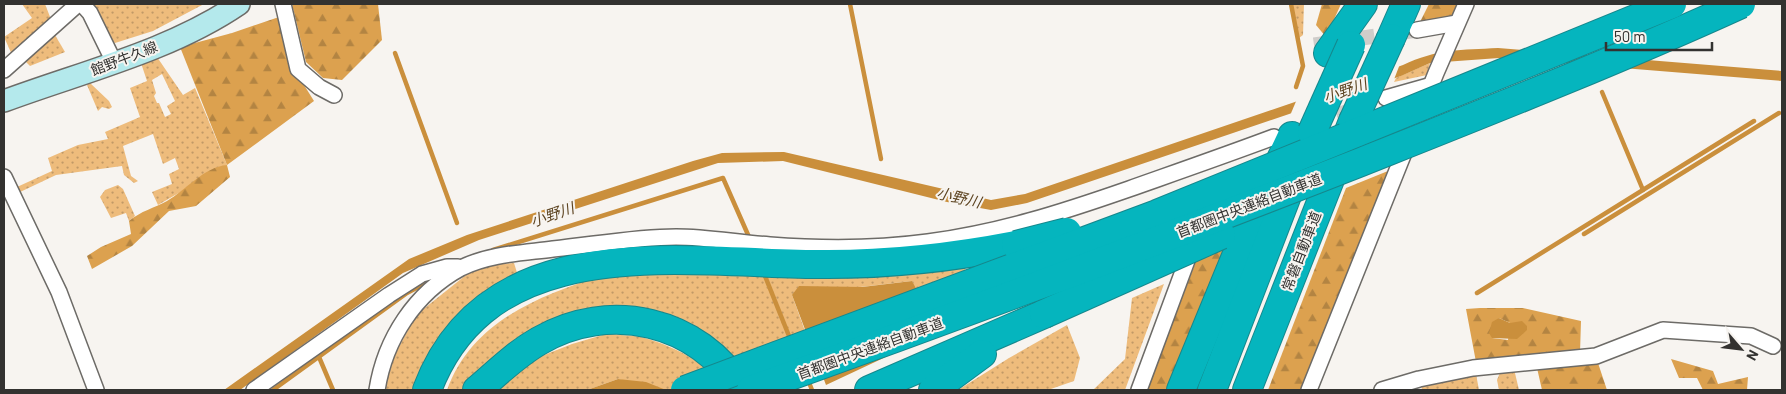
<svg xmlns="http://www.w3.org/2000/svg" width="1786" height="394" font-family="Barlow,'Noto Sans JP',sans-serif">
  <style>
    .green { fill: url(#green-dots); fill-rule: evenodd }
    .forest { fill: url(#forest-firs); fill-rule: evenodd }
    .water { fill: #ca8f3c }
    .pier { fill: #f7f4f0 }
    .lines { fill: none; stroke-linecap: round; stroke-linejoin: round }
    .stream { stroke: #ca8f3c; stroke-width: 4.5 }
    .street-tunnel { stroke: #d0cdca; stroke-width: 15; stroke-dasharray: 15 8; stroke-linecap: butt }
    .street-casing { stroke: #6d6b67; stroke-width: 18 }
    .secondary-casing { stroke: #6d6b67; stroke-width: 24 }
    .highway-casing { stroke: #15878c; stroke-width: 30 }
    .street { stroke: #fff; stroke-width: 15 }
    .secondary { stroke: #b4e9ec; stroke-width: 21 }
    .highway { stroke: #05b5be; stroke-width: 28 }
    .highway-bridge-casing { stroke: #15878c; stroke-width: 30; stroke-linecap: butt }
    .highway-bridge { stroke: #05b5be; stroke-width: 28 }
    .labels { text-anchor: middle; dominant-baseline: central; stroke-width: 4; stroke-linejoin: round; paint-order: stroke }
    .street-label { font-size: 14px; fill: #333230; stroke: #f7f4f0 }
    .water-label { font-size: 15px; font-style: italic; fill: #5d4421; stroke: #f7f4f0 }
  </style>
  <defs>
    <pattern id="green-dots" width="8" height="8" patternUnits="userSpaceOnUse" patternTransform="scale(1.25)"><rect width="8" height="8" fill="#eebc7c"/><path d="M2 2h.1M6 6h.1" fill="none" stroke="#c19966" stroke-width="1.8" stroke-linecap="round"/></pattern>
    <pattern id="forest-firs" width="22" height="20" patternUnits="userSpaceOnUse" patternTransform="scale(1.25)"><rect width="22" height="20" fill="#dca14f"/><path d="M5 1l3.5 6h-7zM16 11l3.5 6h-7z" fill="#b38442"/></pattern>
  </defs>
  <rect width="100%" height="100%" fill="#f7f4f0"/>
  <!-- green -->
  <g class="green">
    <path d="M22,4H45L52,22L13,57L4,37L32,18Z"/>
    <path d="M95,4H204L153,31L115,43L108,38L94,8Z"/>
    <path d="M1292,4H1304L1303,35L1299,38Z"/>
    <path d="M55,35L65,52L30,66L23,59Z"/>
    <path d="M157,57L183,95L195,88L227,165L158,205L152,192L172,184L169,174L179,169L175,158L163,164L153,134L123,146L131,176L138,181L134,183L124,175L122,166L56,175L18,193L17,187L52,171L48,158L78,145L108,139L105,132L140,117L130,88L147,81L141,63ZM162,74L175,101L167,106L171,114L165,117L159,103H157L154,96L156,93L152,80Z"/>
    <path d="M1430,63L1427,75L1394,82L1396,78Z"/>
    <path d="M90,83L109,101L112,107L109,109L102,107L98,111L87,85Z"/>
    <path d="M118,185L123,189L135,216L129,221L126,213L111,218L100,197L105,190Z"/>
    <path d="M964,260L966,274L915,293L912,281L792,295L805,331L730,359L650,312L497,361L461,390H447C472,321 539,296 603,275Z"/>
    <path d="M514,263L519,279L416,390H385L392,360L416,315L466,275L489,265Z"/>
    <path d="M1164,284L1125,390H1093L1125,359L1132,298Z"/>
    <path d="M1067,325L1080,358L1074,381L1048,390H958L1009,358Z"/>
    <path d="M606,334C618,335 630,335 641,337C669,344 712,364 726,390H666L618,379L587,390H488L529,361L572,344Z"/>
    <path d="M1514,369L1519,390H1499L1497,380L1501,370Z"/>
    <path d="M1476,374L1479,390H1422L1421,385Z"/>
  </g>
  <!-- forest -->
  <g class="forest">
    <path d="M292,4H378L382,40L342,80L323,78L306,62Z"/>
    <path d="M1322,4H1341L1326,37L1316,25Z"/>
    <path d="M1429,4H1459L1451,19L1419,24Z"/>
    <path d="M279,17L299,77L314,101L227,165L230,177L196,206L169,211L132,246L92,269L87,256L101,247L131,234L129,221C141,211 154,208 167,201C186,190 204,167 227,165L180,47L232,33Z"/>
    <path d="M1388,171L1302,390H1268L1346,188Z"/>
    <path d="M1231,242L1171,390H1147L1198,256Z"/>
    <path d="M1480,308H1523L1581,321L1580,353L1476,362L1466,309ZM1499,318L1510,323L1508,340L1492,338Z"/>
    <path d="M1671,359L1713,371L1718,384L1748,377L1747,390H1703L1697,378H1679Z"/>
    <path d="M1597,360L1607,390H1542L1537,368L1578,366Z"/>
  </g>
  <!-- water -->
  <g class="water">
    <path d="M1498,48L1782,71V81L1499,58L1430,63L1401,76L1027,203L991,210L947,202L783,161L718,163L479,240L403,273L240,390H224L409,259L467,235L693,161L722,153L784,152L991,200L1025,194L1403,65C1436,49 1462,50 1498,48Z"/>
    <path d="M912,281L939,332L826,385L792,295L799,286L862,287Z"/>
    <path d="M1499,318L1510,323L1522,321L1527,326V330L1517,339L1492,338L1489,333L1492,322Z"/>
    <path d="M618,379L646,382L666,390H587Z"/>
  </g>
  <!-- pier -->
  <path class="pier" d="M1400,64L1393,82L1289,118L1297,99Z"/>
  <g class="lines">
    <!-- stream -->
    <g class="stream">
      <path d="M850,4L881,159"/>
      <path d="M1291,4L1303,66L1296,87"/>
      <path d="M395,53L457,223"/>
      <path d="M1602,92L1643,190"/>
      <path d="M1584,234L1779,113"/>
      <path d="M493,250L723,178L749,237"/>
      <path d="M763,271L791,341"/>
      <path d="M1477,293L1754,121"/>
      <path d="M319,357L333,390"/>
      <path d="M808,380L812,390"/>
      <path d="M273,390L407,293L433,279"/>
    </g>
    <!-- street-tunnel -->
    <g class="street-tunnel">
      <path d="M1314,45L1417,30"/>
      <path d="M1315,123L1386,98"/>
    </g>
    <!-- street casing -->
    <g class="street-casing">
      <g id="street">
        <path d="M82,4L90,13L114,62"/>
        <path d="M283,4L298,69L319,87L334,95"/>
        <path d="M1417,30L1457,23"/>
        <path d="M4,70L78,4"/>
        <path d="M1386,98L1432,85"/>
        <path d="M4,177L59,292L96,390"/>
        <path d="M254,390L389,295L422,274L447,267H458"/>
        <path d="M377,390C385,339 415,293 461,268C489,254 522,253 553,249C593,245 635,237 676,237C708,237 738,243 770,245C822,249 876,249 928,242C1001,232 1060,213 1129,189C1177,172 1226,155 1274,137"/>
        <path d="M1139,390L1192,247"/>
        <path d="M1309,390L1436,73L1466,4"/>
        <path d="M1382,390L1419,379L1473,368L1596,356L1663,330L1751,336L1773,346"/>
      </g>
    </g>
    <!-- secondary casing -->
    <g class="secondary-casing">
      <path id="secondary" d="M4,101C82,72 170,51 239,4"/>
    </g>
    <!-- highway casing -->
    <g class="highway-casing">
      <g id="highway">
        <path d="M1391,38L1406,4"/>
        <path d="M1328,53L1363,4"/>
        <path d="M427,390C490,223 689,265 828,264C891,264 954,257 1016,245"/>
        <path d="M477,390C497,373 516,354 539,341C609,300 699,320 741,390"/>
        <path d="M869,390L1044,314"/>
        <path d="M933,390L982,354"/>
        <path d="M1181,390L1244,237L1292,136"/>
        <path d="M1212,390L1296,172"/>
        <path d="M1247,390L1353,121"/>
      </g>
    </g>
    <!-- street -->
    <use href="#street" class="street"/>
    <!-- secondary -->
    <use href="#secondary" class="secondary"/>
    <!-- highway -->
    <use href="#highway" class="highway"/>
    <!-- highway-bridge casing -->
    <g class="highway-bridge-casing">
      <g id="highway-bridge">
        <path d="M1353,121L1391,38"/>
        <path d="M1312,132L1351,45"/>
        <path d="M1016,245L1067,232"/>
        <path d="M1044,314L1221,235"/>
        <path d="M685,390L1157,214L1672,4"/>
        <path d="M751,390C956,317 1159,241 1361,162C1489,111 1616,61 1741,4"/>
      </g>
    </g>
    <!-- highway-bridge -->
    <use href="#highway-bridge" class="highway-bridge"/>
  </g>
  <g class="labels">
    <!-- street labels -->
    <g class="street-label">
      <text transform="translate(124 58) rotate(-21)">館野牛久線</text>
      <text transform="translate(1249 205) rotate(-21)">首都圏中央連絡自動車道</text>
      <text transform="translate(1301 251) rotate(-69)">常磐自動車道</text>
      <text transform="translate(870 348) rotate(-20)">首都圏中央連絡自動車道</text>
    </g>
    <!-- water labels -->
    <g class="water-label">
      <text transform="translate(1345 90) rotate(-19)">小野川</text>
      <text transform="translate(959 197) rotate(13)">小野川</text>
      <text transform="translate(552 214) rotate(-19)">小野川</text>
    </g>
  </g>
  <!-- border -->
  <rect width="1786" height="394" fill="none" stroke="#333230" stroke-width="10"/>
  <!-- north arrow -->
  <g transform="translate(1741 349) rotate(118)" stroke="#f7f4f0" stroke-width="4" paint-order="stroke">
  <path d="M0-4L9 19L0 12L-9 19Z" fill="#333230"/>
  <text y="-8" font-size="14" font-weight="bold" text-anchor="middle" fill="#333230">N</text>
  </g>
  <!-- scale -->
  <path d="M1606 42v8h106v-8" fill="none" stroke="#333230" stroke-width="2.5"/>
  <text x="1614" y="42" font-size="15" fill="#333230" stroke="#f7f4f0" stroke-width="4" paint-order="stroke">50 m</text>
</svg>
